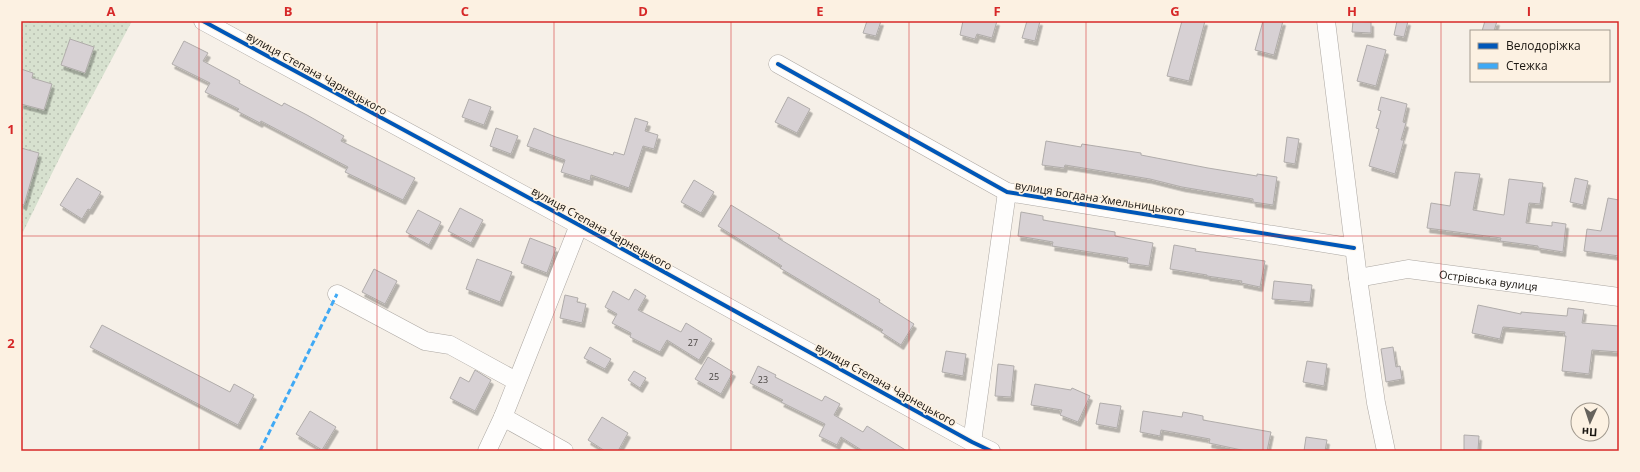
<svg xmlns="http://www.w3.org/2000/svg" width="1640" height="472" font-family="'Open Sans',sans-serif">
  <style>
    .grass { fill: url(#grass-dots) }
    .building { fill: #d7d1d4; stroke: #b0acaa; filter: url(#shadow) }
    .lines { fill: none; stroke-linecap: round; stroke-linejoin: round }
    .minor-casing { stroke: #aca7a2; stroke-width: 19 }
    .minor { stroke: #fefdfc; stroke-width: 18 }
    .quiet { stroke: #3fa9f5; stroke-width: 3; stroke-dasharray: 6 3; stroke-linecap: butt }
    .cycleway-casing { stroke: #fcf1e2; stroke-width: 6 }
    .cycleway { stroke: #0057b8; stroke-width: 4 }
    .grid { fill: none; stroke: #d62828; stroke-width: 1; stroke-opacity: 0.55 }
    .labels { text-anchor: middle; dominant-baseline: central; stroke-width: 3.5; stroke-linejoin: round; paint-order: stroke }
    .number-label { font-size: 9px; fill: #484441 }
    .street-label { font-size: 11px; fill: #191510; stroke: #fcf1e2 }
    .neatline { fill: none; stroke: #d62828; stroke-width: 1.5 }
    .grid-label { font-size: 13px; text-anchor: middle; font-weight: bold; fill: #d62828 }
  </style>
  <defs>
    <pattern id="grass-dots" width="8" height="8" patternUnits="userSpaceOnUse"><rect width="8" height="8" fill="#d7e1cf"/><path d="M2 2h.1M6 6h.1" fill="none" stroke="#b8c0b1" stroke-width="1.8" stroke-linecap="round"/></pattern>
    <filter id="shadow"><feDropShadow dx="2.5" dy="4.5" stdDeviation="0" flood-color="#0004"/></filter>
  </defs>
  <rect width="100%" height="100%" fill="#f6f0e8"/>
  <!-- grass -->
  <path class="grass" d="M21,21H132L64,149L21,236Z"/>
  <!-- building -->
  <g class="building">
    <path d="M867,21H881L876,36L863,33Z"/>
    <path d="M963,21H997L992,38L977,34L975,39L960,35Z"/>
    <path d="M1027,21H1040L1035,41L1022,38Z"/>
    <path d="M1182,21H1205L1189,81L1167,76Z"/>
    <path d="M1263,21H1283L1274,55L1255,50Z"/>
    <path d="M1353,21L1371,22V33L1352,32Z"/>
    <path d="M1397,21H1408L1404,37L1394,35Z"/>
    <path d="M1485,21H1497L1494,31H1482Z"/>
    <path d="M70,39L94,47L85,73L61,65Z"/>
    <path d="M184,41L208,53L203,61L240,81L239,83L282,106L284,103L307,115L344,136L341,141L415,178L403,200L345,172L348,167L261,121L260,123L237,111L239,109L205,92L210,83L172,64Z"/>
    <path d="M1367,45L1386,50L1376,86L1357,81Z"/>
    <path d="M21,69L33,73L32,78L52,84L44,110L21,104Z"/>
    <path d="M788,97L810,109L797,133L775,122Z"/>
    <path d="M1381,97L1407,104L1403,122L1406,123L1401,140H1404L1395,174L1369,166L1379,129L1376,128L1381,111L1378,110Z"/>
    <path d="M469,99L491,107L484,125L462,117Z"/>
    <path d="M635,118L648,122L645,131L658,135L654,149L643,146L629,188L591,175L590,181L561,172L565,160L527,146L534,128L556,137L613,155L614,152L624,155Z"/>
    <path d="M496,128L518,136L511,154L490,146Z"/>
    <path d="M1287,137L1299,139L1295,164L1284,162Z"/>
    <path d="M1046,141L1081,147L1082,144L1141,153V155L1208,168L1257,176V174L1277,177L1273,205L1253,202V199L1182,187L1150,179L1065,165L1064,168L1042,165Z"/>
    <path d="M21,148L39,153L24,205L21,204Z"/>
    <path d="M1455,172L1480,174L1473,210L1504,215L1509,179L1543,183L1540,204L1529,203L1526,223L1552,226V222L1566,224L1563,252L1538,248V246L1500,241L1501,238L1427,228L1431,203L1450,206Z"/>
    <path d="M77,178L101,192L90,210L88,209L82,219L60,205Z"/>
    <path d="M1575,178L1588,181L1583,205L1570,202Z"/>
    <path d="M694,180L714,192L701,213L681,202Z"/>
    <path d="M1608,198L1619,200V256L1584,251L1587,229L1601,231Z"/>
    <path d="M731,205L780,235L778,238L880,300L879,302L914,324L901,345L881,332L883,330L780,268L782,266L718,226Z"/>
    <path d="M460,208L483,220L471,243L448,231Z"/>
    <path d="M418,210L441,222L429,245L406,232Z"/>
    <path d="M1021,212L1043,216V220L1115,232V236L1153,243L1149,266L1127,263L1128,258L1052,246L1053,242L1018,236Z"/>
    <path d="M530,238L556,248L547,273L521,263Z"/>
    <path d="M1174,245L1196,249L1195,251L1265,261L1260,287L1241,283L1242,281L1207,276V275L1170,269Z"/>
    <path d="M477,259L512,272L500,302L466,289Z"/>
    <path d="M374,269L397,281L385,304L362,292Z"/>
    <path d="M1274,281L1312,285L1310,302L1272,299Z"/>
    <path d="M635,289L646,296L638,310L681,332L686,323L712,339L699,360L667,340L660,352L630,337L631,333L612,323L617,314L605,307L613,291L629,300Z"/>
    <path d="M565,295L578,298L577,302L586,304L582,323L560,318Z"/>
    <path d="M1478,305L1521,314V312L1567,316L1568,308L1584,310L1582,323L1619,326V352L1592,350L1589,374L1562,371L1566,336H1564L1565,332L1503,327L1500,339L1472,333Z"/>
    <path d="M102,325L230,392L234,384L254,395L238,425L90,347Z"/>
    <path d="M590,347L611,359L605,369L584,358Z"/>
    <path d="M1393,347L1396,367L1400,366L1402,379L1386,382L1381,349Z"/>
    <path d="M946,351L966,354L963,376L942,372Z"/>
    <path d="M708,357L733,372L721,394L695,379Z"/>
    <path d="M1307,361L1327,364L1324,386L1303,382Z"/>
    <path d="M998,364L1014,366L1011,397L995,396Z"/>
    <path d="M758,366L776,375L775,377L822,401L825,396L840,404L834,415L863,432L867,426L907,451H863L841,437L837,445L819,436L825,424L781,402L783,400L750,383Z"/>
    <path d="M475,370L491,380L475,411L450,398L460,377L469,382Z"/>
    <path d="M634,371L646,378L640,388L628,380Z"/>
    <path d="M1035,384L1071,390L1072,388L1090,396L1078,422L1060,415L1062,410L1031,405Z"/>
    <path d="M1100,403L1121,406L1117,428L1096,424Z"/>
    <path d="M310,411L336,427L322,450L296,434Z"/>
    <path d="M1143,411L1182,417L1183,412L1203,416V420L1271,432L1267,451H1246L1209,443L1210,439L1161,430L1160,436L1140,432Z"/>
    <path d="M602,417L628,433L618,451H605L588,440Z"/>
    <path d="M1464,435L1479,436L1478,451H1464Z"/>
    <path d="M1306,437L1327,440L1325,451H1304Z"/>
  </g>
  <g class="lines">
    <!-- minor casing -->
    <g class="minor-casing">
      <g id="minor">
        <path d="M203,21L579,225L972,442L991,451"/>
        <path d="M1326,21L1358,278L1376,403L1386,451"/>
        <path d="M778,64L1007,192L1354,248"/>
        <path id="s1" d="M1358,278L1408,269L1619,297"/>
        <path d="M337,294L425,341L450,345L516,381"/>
        <path d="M503,417L564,451"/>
        <path d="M972,442L1007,192"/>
        <path d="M487,451L503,417L579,225"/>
      </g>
    </g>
    <!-- minor -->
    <use href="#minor" class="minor"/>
    <!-- quiet -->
    <path class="quiet" d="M260,451L337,294"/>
    <!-- cycleway casing -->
    <g class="cycleway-casing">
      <g id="cycleway">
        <path d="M203,21L579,225L972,442L991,451"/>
        <path d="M778,64L1007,192L1354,248"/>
      </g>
    </g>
    <!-- cycleway -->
    <use href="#cycleway" class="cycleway"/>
  </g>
  <!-- grid -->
  <path class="grid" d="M199,21V451M377,21V451M554,21V451M731,21V451M909,21V451M1086,21V451M1263,21V451M1441,21V451M21,236H1619"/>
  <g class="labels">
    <!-- number labels -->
    <g class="number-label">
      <text x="693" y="342">27</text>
      <text x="714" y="376">25</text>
      <text x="763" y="379">23</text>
    </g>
    <!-- street labels -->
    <g class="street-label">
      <text transform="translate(317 73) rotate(29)">вулиця Степана Чарнецького</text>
      <text transform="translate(1100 198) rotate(9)">вулиця Богдана Хмельницького</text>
      <text transform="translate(602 228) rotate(29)">вулиця Степана Чарнецького</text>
      <text stroke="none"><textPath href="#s1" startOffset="132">Острівська вулиця</textPath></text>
      <text transform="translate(886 384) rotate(29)">вулиця Степана Чарнецького</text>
    </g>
  </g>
  <!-- border -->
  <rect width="1640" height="472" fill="none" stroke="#fcf1e2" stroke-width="44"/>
  <!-- legend -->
  <rect x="1470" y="30" width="140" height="52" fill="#fcf1e2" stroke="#a1998e"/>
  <rect x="1478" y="43" width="20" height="6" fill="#0057b8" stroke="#a1998e"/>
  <text x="1506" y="50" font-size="12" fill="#191510">Велодоріжка</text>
  <rect x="1478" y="63" width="20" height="6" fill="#3fa9f5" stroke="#a1998e"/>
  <text x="1506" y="70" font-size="12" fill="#191510">Стежка</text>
  <!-- north arrow -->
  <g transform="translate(1590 422) rotate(183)"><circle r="19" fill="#fcf1e2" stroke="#a1998e"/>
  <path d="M0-3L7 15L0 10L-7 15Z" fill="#66625c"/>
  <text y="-6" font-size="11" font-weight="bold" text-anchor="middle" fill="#191510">Пн</text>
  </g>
  <rect x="22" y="22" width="1596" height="428" class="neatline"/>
  <g class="grid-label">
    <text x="111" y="16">A</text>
    <text x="288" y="16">B</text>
    <text x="465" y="16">C</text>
    <text x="643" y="16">D</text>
    <text x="820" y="16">E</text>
    <text x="997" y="16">F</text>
    <text x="1175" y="16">G</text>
    <text x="1352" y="16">H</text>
    <text x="1529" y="16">I</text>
    <text x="11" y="134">1</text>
    <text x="11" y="348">2</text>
  </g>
</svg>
